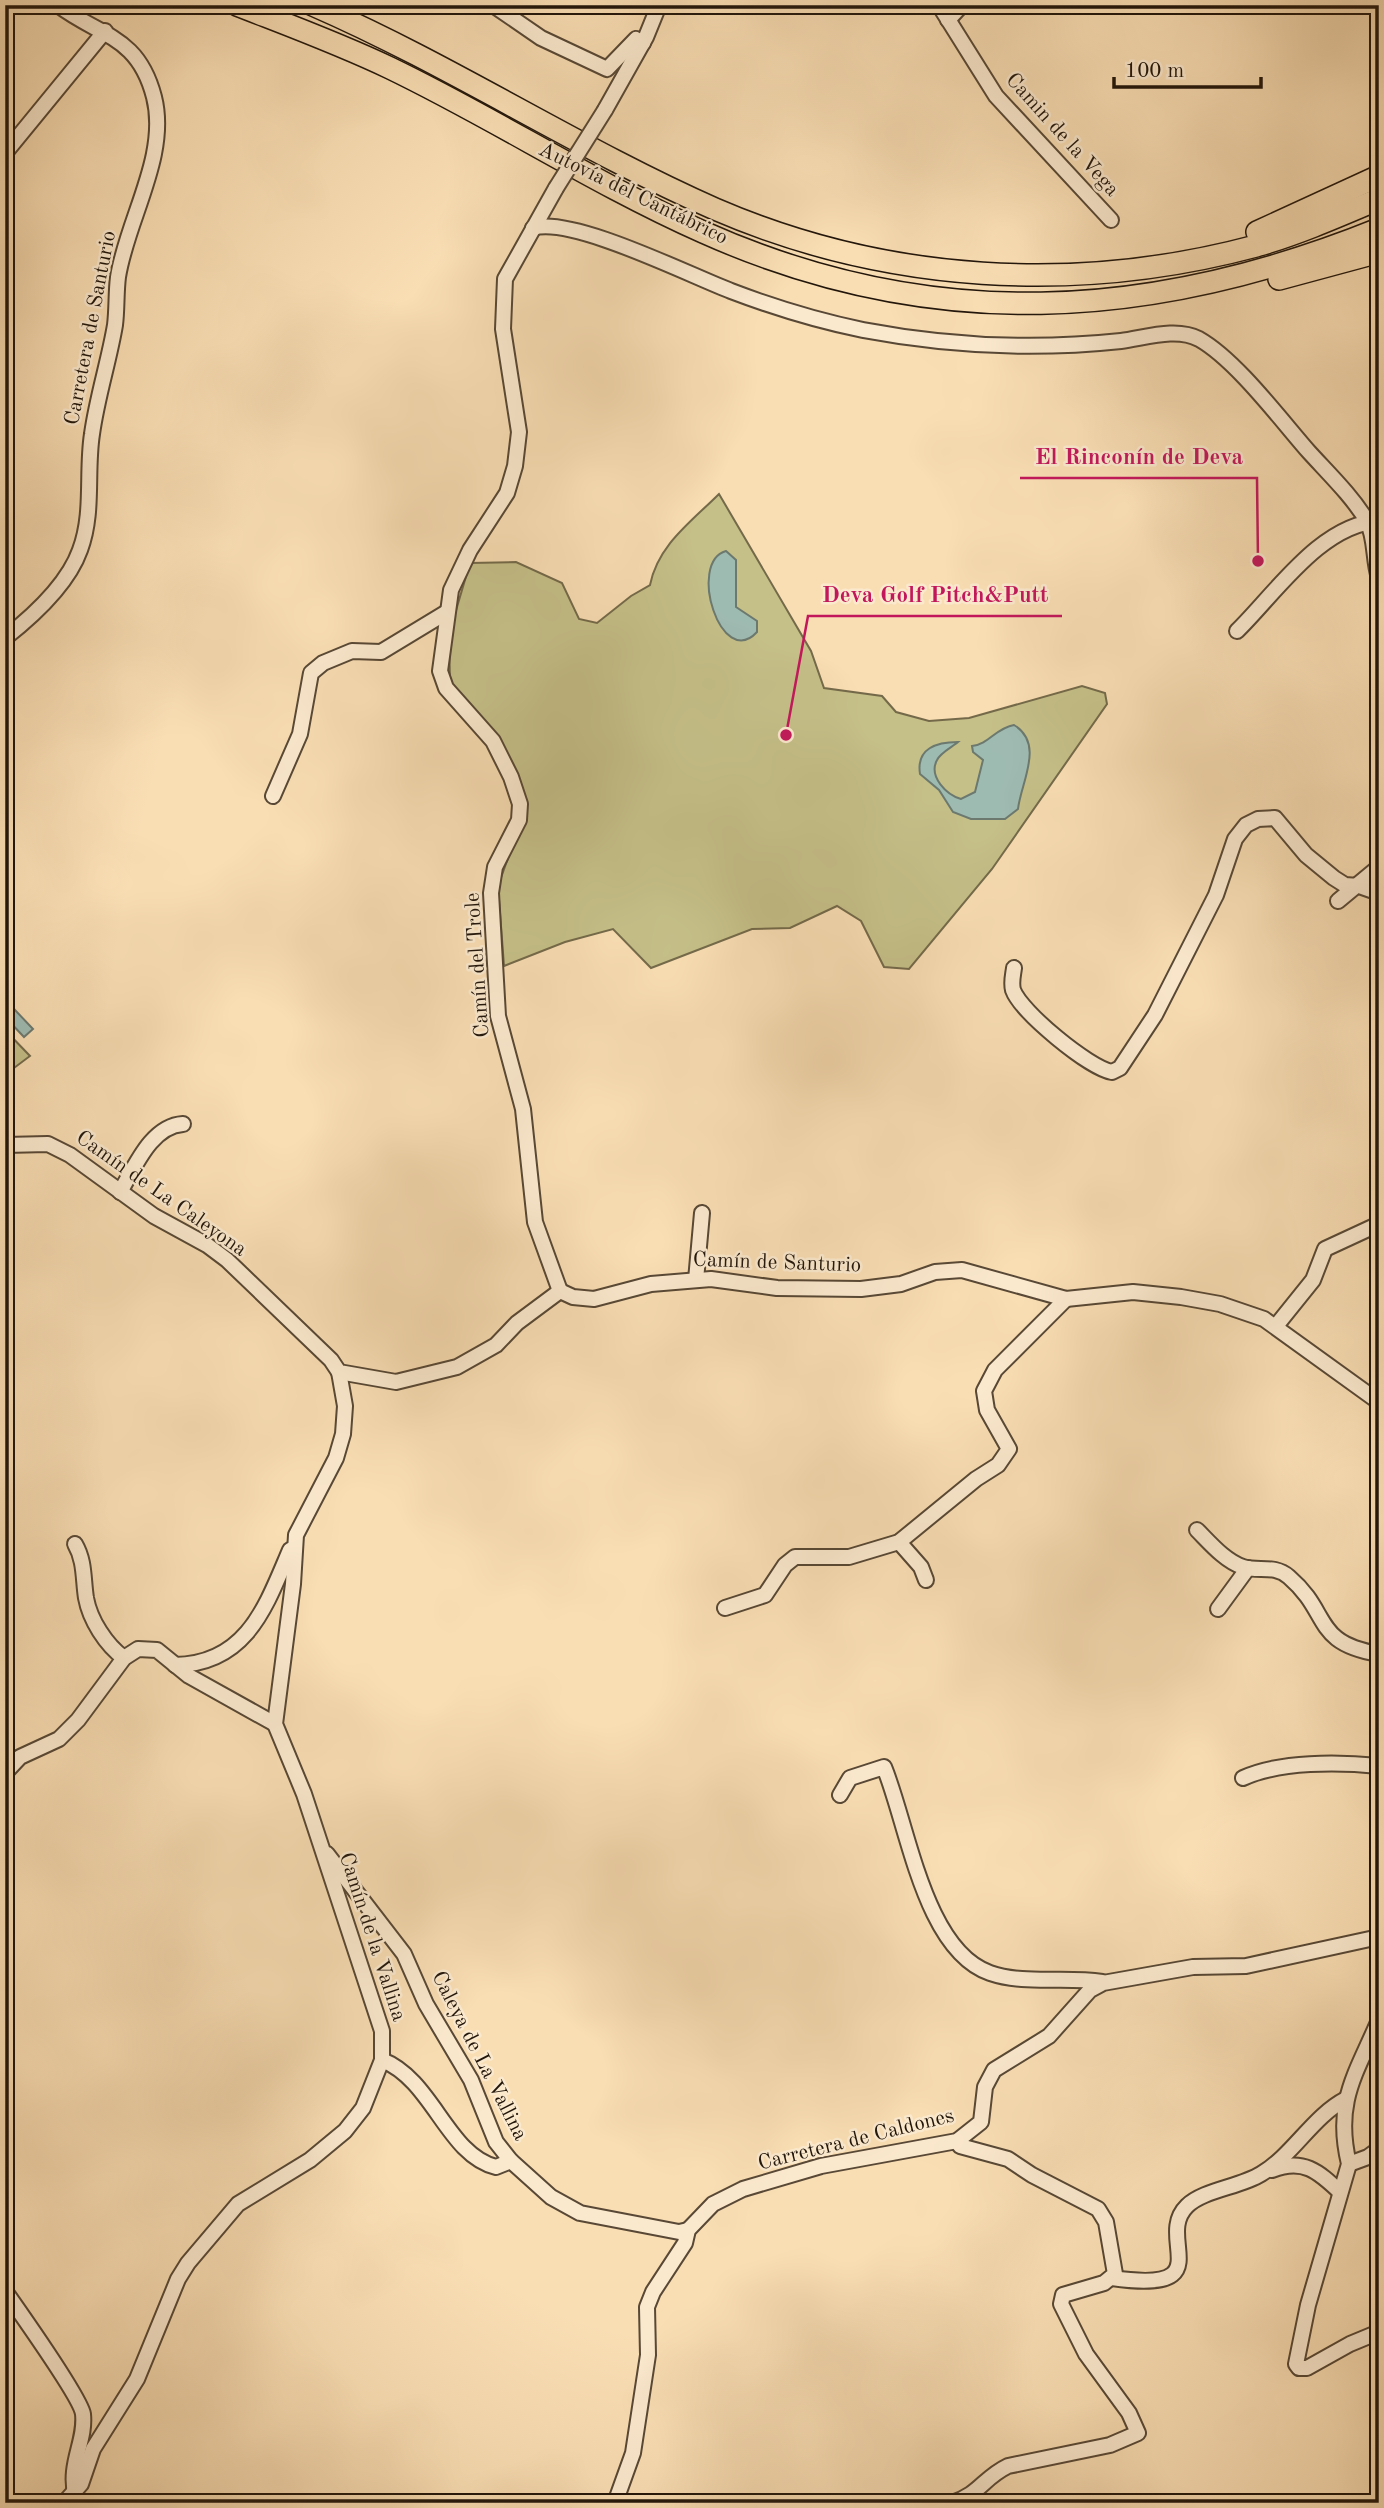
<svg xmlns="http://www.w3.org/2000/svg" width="1384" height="2508" font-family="'Old Standard TT',serif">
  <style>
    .green { fill: #c5bf88; stroke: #746a4a; stroke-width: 2 }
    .water { fill: #9ebbb2; stroke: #6c796f; stroke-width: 2 }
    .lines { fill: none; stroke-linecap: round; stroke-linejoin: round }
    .minor-casing { stroke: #584835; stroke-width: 18 }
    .highway-casing { stroke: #22160b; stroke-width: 24 }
    .minor { stroke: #fbe9ce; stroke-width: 14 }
    .highway { stroke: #f9ddb3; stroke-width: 21 }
    .minor-bridge-casing { stroke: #584835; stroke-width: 18; stroke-linecap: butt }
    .minor-bridge { stroke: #fbe9ce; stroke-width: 14 }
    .labels { text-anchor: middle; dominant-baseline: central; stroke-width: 5; stroke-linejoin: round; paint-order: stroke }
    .street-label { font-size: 21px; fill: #22160b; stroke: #fbe9ce }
    .leader { fill: none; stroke: #c2185b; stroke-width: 2.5 }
    .callout-dot { fill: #c2185b; stroke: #fbe9ce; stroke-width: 2.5 }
    .callout-label { font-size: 23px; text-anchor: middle; font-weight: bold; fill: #c2185b; stroke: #fbe9ce; stroke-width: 5; stroke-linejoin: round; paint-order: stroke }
  </style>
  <rect width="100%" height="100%" fill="#f9ddb3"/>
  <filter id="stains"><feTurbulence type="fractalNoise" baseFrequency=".00286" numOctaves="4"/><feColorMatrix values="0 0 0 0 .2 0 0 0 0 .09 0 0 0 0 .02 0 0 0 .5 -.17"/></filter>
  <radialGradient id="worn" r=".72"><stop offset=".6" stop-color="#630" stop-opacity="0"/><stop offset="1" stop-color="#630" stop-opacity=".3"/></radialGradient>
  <!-- green -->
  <g class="green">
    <path d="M719,494L811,651L824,688L882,696L896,712L929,721L969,718L1082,686L1105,693L1107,704L992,869L909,969L884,967L861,921L837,906L790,928L752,929L651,968L613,929L565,942L504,966L498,886L526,808L450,682L449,634L470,563L516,562L562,583L579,619L597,623L631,596L650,585C658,545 691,522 719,494Z"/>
    <path d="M5,1030L30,1056L10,1071L5,1066Z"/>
  </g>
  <!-- water -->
  <g class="water">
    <path d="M726,551L736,560V607L757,621V632C721,671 687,562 726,551Z"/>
    <path d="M1014,725C1045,744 1021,782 1018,809L1005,819H971L953,812L939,790L920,774C916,748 937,742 958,742C952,747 940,753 937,760C928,777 947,795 961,799L975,792L983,760L973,752L972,746C989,744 996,728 1014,725Z"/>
    <path d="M15,1010L33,1029L24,1037L6,1018Z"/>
  </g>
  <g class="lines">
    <!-- minor casing -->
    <g class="minor-casing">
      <g id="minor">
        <path d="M493,5L541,38L607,69L636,39L643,43"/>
        <path d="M939,5L996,96L1111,220"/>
        <path d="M948,20L962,5"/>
        <path d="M605,110L646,37L659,5"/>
        <path d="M5,153L105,31"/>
        <path d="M556,188L505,279L503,329L519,432L515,466L507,493L470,550L451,590L440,671L446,688L493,741L511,777L520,804L519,820L495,867L491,893L498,1016L523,1109L535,1222L560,1291"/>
        <path d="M533,228C572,216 689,275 731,291C773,307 819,321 863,330C947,346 1036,350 1121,341C1145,338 1176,327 1199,339C1236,360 1280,419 1309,452C1329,474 1352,496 1367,521C1376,538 1373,560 1379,578"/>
        <path d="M1237,631C1275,594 1321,524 1379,521"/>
        <path d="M5,638C33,616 68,584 80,550C94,513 86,472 92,434C97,397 109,361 115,325C117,309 116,293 118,277C127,219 169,156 154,97C138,35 100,37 58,5"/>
        <path d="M273,796L300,734L311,673L323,663L352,651L381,652L447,612"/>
        <path d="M1338,901L1379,867"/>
        <path d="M1014,968C1013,976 1011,982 1013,990C1021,1012 1089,1068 1112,1072L1120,1068L1155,1015L1216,895L1235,839L1246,825L1258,819L1275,818L1306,855L1334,878L1345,885L1359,886L1379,893"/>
        <path d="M5,1145L48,1144L70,1155L154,1216L207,1245L227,1260L331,1360L339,1372L396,1382L457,1367L496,1345L517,1323L560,1291"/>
        <path d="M120,1192C135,1167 151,1126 183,1124"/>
        <path d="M696,1280L702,1213"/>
        <path d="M560,1291L573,1297L594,1299L651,1284L711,1279L777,1288L861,1289L901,1284L935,1272L962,1270L1066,1299L1133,1292L1181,1297L1220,1304L1264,1319L1379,1402"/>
        <path d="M1276,1326L1313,1280L1325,1249L1379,1224"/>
        <path d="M1197,1530C1210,1543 1225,1561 1243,1567C1259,1572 1274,1564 1289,1577C1331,1613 1312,1643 1379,1654"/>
        <path d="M899,1542L921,1567L926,1580"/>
        <path d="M75,1544C85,1561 83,1579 86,1598C90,1620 106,1645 124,1658"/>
        <path d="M725,1608L765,1595L785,1565L795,1557H849L899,1542L976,1479L998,1465L1009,1449L987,1410L984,1391L995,1370L1066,1299"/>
        <path d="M1218,1609L1248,1568"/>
        <path d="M175,1665C247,1664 266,1606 290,1550L294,1548"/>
        <path d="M5,1773L20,1757L59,1739L78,1720L124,1658L138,1649L157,1650L189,1676L275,1724"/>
        <path d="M1243,1778C1280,1761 1339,1762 1379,1766"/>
        <path d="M840,1795L850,1778L884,1767C908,1825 924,1950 990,1973C1025,1985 1066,1976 1102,1982"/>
        <path d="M327,1854L404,1954L426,2004L471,2080L496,2142L511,2161L551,2197L580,2213L679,2232L688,2230"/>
        <path d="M1379,2020C1356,2074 1334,2102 1349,2164L1308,2305L1296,2364L1299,2368H1307L1350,2344L1379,2332"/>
        <path d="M382,2060C433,2080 447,2155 496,2167L511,2161"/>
        <path d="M1349,2164L1368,2157L1379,2149"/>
        <path d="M1272,2170C1303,2158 1318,2171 1340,2192"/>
        <path d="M1112,2278C1223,2294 1154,2238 1187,2206C1203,2190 1240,2187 1261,2174C1293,2155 1313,2116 1346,2099"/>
        <path d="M5,2291C19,2311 81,2398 83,2414C86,2443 67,2463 76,2499"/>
        <path d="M64,2503L81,2484L93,2449L137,2379L178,2279L188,2263L238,2204L310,2160L345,2131L363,2108L382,2060V2031L304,1794L275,1724L293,1584L296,1535L336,1458L343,1434L345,1406L339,1372"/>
        <path d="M615,2503L633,2453L648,2355L647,2307L653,2292L685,2243L688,2230L713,2204L743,2189L821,2166L957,2141L981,2122L985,2087L994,2070L1049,2036L1090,1990L1103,1983L1193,1967L1246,1966L1379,1937"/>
        <path d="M952,2503C980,2494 983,2478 1008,2466L1110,2445L1138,2433L1129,2413L1086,2354L1061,2304L1063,2295L1104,2283L1115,2274L1106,2222L1098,2209L1032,2175L1008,2159L960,2146L957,2141"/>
      </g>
    </g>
    <!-- highway casing -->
    <g class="highway-casing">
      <g id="highway">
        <path d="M237,5C288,25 340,44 390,68C496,119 595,184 703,232C931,334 1151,321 1379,229"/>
        <path d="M313,5C451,65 577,148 715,209C886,283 1077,294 1256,246C1298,234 1339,216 1379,199"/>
        <path d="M1257,232L1379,176"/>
        <path d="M1279,279L1379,252"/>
      </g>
    </g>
    <!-- minor -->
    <use href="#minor" class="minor"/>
    <!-- highway -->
    <use href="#highway" class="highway"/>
    <!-- minor-bridge casing -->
    <g class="minor-bridge-casing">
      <path id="minor-bridge" d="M556,188L605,110"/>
    </g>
    <!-- minor-bridge -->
    <use href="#minor-bridge" class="minor-bridge"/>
  </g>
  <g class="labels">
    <!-- street labels -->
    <g class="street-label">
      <text transform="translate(1062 135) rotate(48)">Camin de la Vega</text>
      <text transform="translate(633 194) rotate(26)">Autovía del Cantábrico</text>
      <text transform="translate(91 328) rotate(-79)">Carretera de Santurio</text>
      <text transform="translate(478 965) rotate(-94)">Camín del Trole</text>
      <text transform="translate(161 1194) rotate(35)">Camín de La Caleyona</text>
      <text transform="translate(777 1263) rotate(2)">Camín de Santurio</text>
      <text transform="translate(372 1937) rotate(72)">Camín de la Vallina</text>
      <text transform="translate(479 2056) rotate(63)">Caleya de La Vallina</text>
      <text transform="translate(856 2140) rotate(-14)">Carretera de Caldones</text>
    </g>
  </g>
  <!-- callouts -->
  <path class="leader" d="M1258 561L1257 478H1020M786 735L808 616H1062"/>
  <g class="callout-dot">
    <circle cx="1258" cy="561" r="7"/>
    <circle cx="786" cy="735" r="7"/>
  </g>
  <g class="callout-label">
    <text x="1139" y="464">El Rinconín de Deva</text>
    <text x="935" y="602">Deva Golf Pitch&amp;Putt</text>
  </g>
  <!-- margin -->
  <rect width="1384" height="2508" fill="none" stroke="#f9ddb3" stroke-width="28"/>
  <rect x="7" y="7" width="1370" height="2494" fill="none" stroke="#22160b" stroke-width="3.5"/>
  <rect x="14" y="14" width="1356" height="2480" fill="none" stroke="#22160b" stroke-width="2"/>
  <!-- scale -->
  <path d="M1114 77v10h147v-10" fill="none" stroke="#22160b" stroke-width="3.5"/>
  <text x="1125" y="77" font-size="21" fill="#22160b" stroke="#fbe9ce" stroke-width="5" paint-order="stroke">100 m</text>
  <rect width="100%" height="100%" filter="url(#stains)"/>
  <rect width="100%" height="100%" fill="url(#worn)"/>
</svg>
